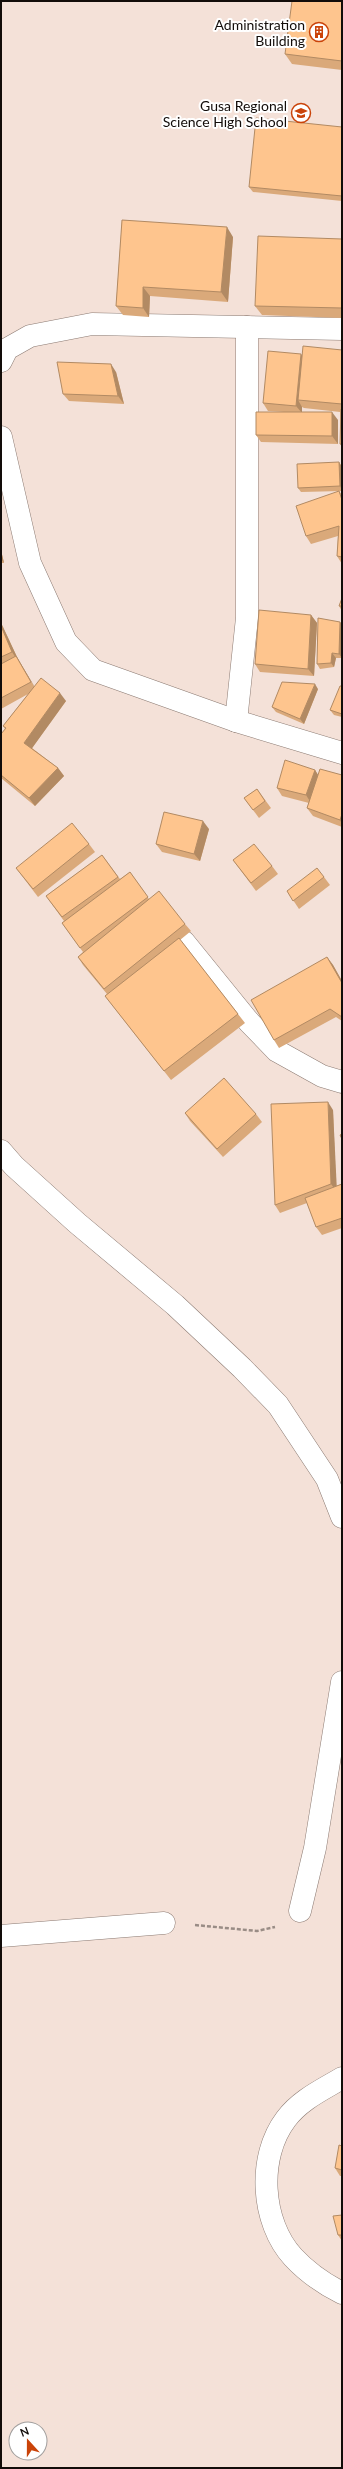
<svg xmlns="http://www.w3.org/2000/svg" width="343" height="2469" font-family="Lato,sans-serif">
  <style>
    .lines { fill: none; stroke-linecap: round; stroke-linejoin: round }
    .minor-casing { stroke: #8b7a72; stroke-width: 23 }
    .major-casing { stroke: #8b7a72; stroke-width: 23 }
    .path { stroke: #998c85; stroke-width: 2.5; stroke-dasharray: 4 2; stroke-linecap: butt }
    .minor { stroke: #fff; stroke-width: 22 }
    .major { stroke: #fff; stroke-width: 22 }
    .wall { fill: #daa97a }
    .shaded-wall { fill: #b28a63 }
    .building { fill: #fec58e; stroke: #b28a63 }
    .labels { text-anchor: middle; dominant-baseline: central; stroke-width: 4; stroke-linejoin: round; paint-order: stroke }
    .poi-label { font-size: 14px; fill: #120c09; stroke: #fff; text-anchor: end }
  </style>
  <rect width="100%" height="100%" fill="#f4e1d8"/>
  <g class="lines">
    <!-- minor casing -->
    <g class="minor-casing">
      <g id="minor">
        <path d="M1,361L7,349L30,336L92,324L342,329"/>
        <path d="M1,437L30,563L66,642L93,670L236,721L342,753"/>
        <path d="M236,721L247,618V327"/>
        <path d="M184,942L249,1022L277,1051L322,1076L342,1082"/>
        <path d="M1,1151L14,1166L77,1223L175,1305L242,1368L278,1405L327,1479L342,1517"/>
        <path d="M300,1911L315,1848L342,1682"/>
        <path d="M1,1936L164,1923"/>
      </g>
    </g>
    <!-- major casing -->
    <g class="major-casing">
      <path id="major" d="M342,2078C322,2090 300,2100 286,2119C257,2157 261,2222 293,2257C306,2271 324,2284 342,2293"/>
    </g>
    <!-- path -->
    <path class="path" d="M195,1925L257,1931L275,1927"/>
    <!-- minor -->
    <use href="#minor" class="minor"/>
    <!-- major -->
    <use href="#major" class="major"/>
  </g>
  <!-- wall -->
  <g class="wall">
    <path d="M342,1V70L292,64L285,54Z"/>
    <path d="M342,127V201L253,192L249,187Z"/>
    <path d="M122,220L233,237L228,302L150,296L149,317L123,315L116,306Z"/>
    <path d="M342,239V318L262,315L255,306Z"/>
    <path d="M342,350V447L340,444V412L304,408L302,407V412L338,420V444L261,442L256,435L284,412L268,411L263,403L302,356Z"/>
    <path d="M116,372L124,404L69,401L63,394Z"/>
    <path d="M339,462L342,467V491L301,492L298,488Z"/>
    <path d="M339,491L342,495V564L337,556L338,536L311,544L306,536Z"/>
    <path d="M1,550L4,563H1Z"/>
    <path d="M342,598V611L339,606Z"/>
    <path d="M311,615L317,623L314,676L260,672L255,664Z"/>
    <path d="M1,623L3,627L17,657L21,664L34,686L66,701L32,748L58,768L64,776L35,806L1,778V734L5,729L3,726L28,694L1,709Z"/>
    <path d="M342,624V658H336L334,667L320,669L317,664Z"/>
    <path d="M342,686V717L334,715L330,710Z"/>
    <path d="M318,689L304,724L276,712L272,707Z"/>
    <path d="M315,770L318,775H342V827L313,816L307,808L309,803L282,796L277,788Z"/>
    <path d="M257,789L271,808L259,818L244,798Z"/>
    <path d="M209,829L200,861L162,852L156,844Z"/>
    <path d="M89,844L95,852L38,897L16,868Z"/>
    <path d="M102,855L120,879L130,872L149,899L185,924L191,931L180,940L238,1014L245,1023L171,1080L112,1005L105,996L107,994L83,965L78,957L83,952L62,923L64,921L46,896Z"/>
    <path d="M233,860L272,866L278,874L256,891Z"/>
    <path d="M324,877L330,885L299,909L287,891Z"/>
    <path d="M327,957L333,965L342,981V1021L336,1017L279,1048L274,1040Z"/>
    <path d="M333,1110L336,1186L342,1184V1228L322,1235L316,1227L307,1203L280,1213L275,1205Z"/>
    <path d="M185,1113L256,1114L262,1122L223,1157L190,1121Z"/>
    <path d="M342,2146V2176H340L335,2168Z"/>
    <path d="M342,2215V2241L338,2235Z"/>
  </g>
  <!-- shaded-wall -->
  <g class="shaded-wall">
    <path d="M227,227L233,237L228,302L221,292Z"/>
    <path d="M143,287L150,296L149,317L143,308Z"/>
    <path d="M301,354L306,362L298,400L302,407V413L296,406Z"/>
    <path d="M111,364L116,372L124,404L118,396Z"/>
    <path d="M332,412L338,420V444L332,436Z"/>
    <path d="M339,462L342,467V490L340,486Z"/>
    <path d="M1,550L4,563L1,559Z"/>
    <path d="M311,615L317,623L314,676L308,669Z"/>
    <path d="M340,622L342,624V658L339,654Z"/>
    <path d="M1,623L3,627L17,657L21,664L36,689L12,652L1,626Z"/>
    <path d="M332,653L336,658L334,667L331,663Z"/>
    <path d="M315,684L318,689L304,724L300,719Z"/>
    <path d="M60,693L66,701L30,751L24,743Z"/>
    <path d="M58,768L64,776L35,806L29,798Z"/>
    <path d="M315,770L320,778L311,803L306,795Z"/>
    <path d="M342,814V824L340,820Z"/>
    <path d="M203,821L209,829L200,861L194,854Z"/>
    <path d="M327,957L333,965L342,981V983Z"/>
    <path d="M328,1102L333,1110L337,1192L331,1184Z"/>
  </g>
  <!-- building -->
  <g class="building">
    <path d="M292,1H342V61L285,54Z"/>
    <path d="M256,118L342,127V196L249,187Z"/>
    <path d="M122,220L227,227L221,292L143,287V308L116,306Z"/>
    <path d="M258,236L342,239V308L255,306Z"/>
    <path d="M303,346L342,350V404L298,400Z"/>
    <path d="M268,351L301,354L296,406L263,403Z"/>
    <path d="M57,362L111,364L118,396L63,394Z"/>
    <path d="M341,409H342V444H340Z"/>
    <path d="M256,412H332V436L256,435Z"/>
    <path d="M339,462L340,486L298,488L297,464Z"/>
    <path d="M339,491L342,500V557L337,556L339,526L306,536L296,506Z"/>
    <path d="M342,598V606H339Z"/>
    <path d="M259,610L311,615L308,669L255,664Z"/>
    <path d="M318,618L340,622L339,654L332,653L331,663L317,664Z"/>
    <path d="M1,626L12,652L1,657Z"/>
    <path d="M16,656L31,682L1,698V664Z"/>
    <path d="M41,678L60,693L24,743L58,768L29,798L1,775V734L6,728L3,726Z"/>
    <path d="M282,682L315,684L300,719L272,707Z"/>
    <path d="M340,686H342V714L330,710Z"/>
    <path d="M285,760L315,770L306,795L277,788Z"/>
    <path d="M320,769L342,775V814L340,820L307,808Z"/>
    <path d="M257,789L265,801L253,810L244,798Z"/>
    <path d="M164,812L203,821L194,854L156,844Z"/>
    <path d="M72,823L89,844L33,889L16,868Z"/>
    <path d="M254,844L272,866L251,883L233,860Z"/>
    <path d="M102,855L118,877L62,917L46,896Z"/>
    <path d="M317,868L324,877L293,901L287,891Z"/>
    <path d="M130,872L148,897L80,948L62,923Z"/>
    <path d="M159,891L185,924L104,989L78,957Z"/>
    <path d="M179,938L238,1014L164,1071L105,996Z"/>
    <path d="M327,957L342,983V1017L330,1009L274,1040L251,1000Z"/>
    <path d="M224,1078L256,1114L217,1149L185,1113Z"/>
    <path d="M328,1102L331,1184L275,1205L271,1104Z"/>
    <path d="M342,1134V1139L340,1135Z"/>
    <path d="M342,1184V1218L316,1227L305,1198Z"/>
    <path d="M339,2145L342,2146V2170L335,2168Z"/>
    <path d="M342,2215V2235H338L333,2216Z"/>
  </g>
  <!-- icons -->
  <defs>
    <g id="building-ring" transform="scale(1)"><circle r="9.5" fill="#fff" stroke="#ca4309" stroke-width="1.5"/><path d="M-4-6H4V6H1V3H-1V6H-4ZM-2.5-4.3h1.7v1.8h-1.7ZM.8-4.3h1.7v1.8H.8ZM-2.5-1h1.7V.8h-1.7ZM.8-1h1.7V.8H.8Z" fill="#ca4309"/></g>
    <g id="school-ring" transform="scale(1)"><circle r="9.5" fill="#fff" stroke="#ca4309" stroke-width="1.5"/><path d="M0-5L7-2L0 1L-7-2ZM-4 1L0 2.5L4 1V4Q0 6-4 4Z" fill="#ca4309"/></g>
  </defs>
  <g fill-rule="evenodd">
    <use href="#building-ring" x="319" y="32"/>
    <use href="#school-ring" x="301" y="113"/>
  </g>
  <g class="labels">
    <!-- poi labels -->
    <g class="poi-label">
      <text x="305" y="24">Administration<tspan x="305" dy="16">Building</tspan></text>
      <text x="287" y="105">Gusa Regional<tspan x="287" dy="16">Science High School</tspan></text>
    </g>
  </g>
  <!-- border -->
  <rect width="343" height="2469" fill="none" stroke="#120c09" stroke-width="4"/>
  <!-- north arrow -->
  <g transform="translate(28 2441) rotate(339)"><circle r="19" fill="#ffffff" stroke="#a09e9d"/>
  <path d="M0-3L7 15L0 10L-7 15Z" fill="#ca4309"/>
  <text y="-6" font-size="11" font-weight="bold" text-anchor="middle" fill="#120c09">N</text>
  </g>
</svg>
